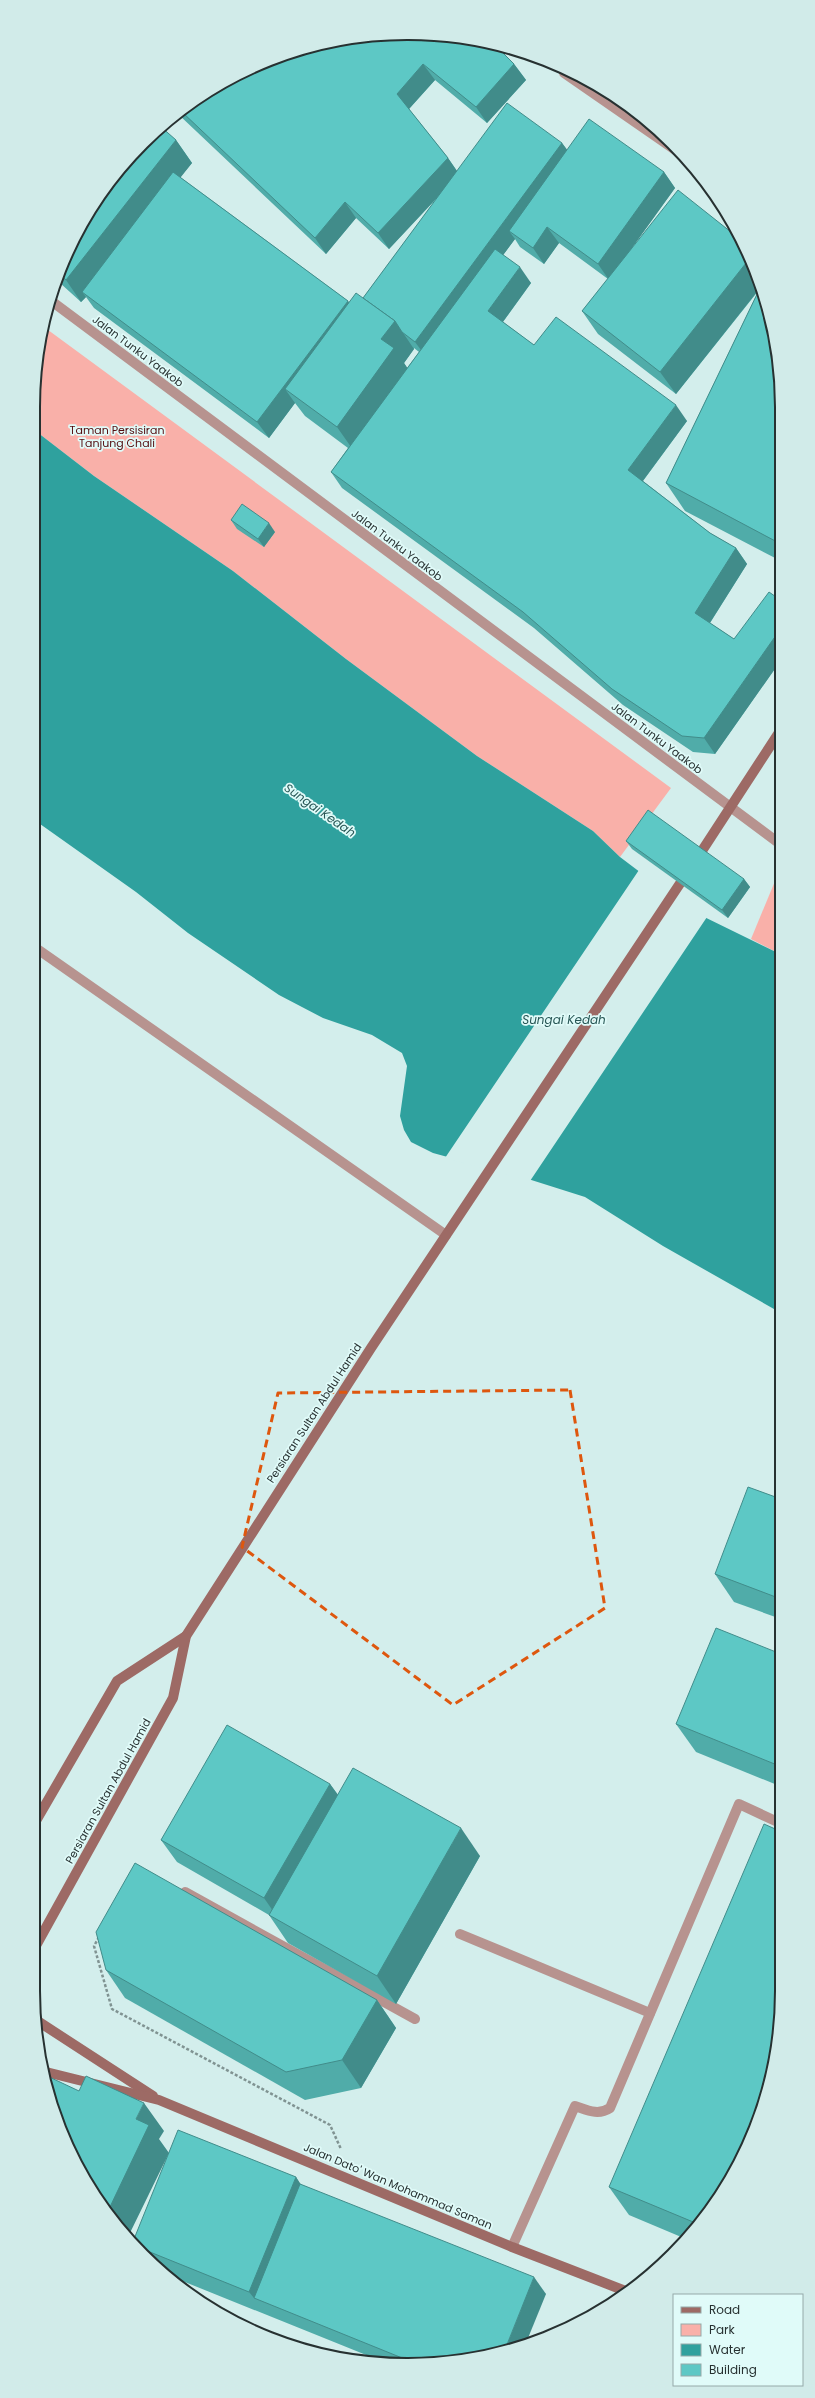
<svg xmlns="http://www.w3.org/2000/svg" width="815" height="2398" font-family="Poppins,sans-serif">
  <style>
    .green { fill: #f9b0a9 }
    .water { fill: #2fa19e }
    .pier { fill: #d3eeec }
    .lines { fill: none; stroke-linecap: round; stroke-linejoin: round }
    .path { stroke: #809392; stroke-width: 2.5; stroke-dasharray: 3 2; stroke-linecap: butt }
    .lane { stroke: #b7938f; stroke-width: 10 }
    .street { stroke: #b7938f; stroke-width: 10 }
    .secondary { stroke: #9d6a65; stroke-width: 10 }
    .wall { fill: #50aca9; fill-rule: evenodd }
    .shaded-wall { fill: #418c8a }
    .building { fill: #5dc8c5; stroke: #418c8a }
    .marked { fill: none; stroke: #de570e; stroke-width: 3; stroke-dasharray: 8 5; stroke-linejoin: round }
    .labels { text-anchor: middle; dominant-baseline: central; stroke-width: 3.5; stroke-linejoin: round; paint-order: stroke }
    .street-label { font-size: 11px; fill: #273131; stroke: #e0fbf9 }
    .park-label { font-size: 11px; fill: #540c0e; stroke: #e0fbf9 }
    .water-label { font-size: 12px; font-style: italic; fill: #285756; stroke: #e0fbf9 }
    .rim { fill: none; stroke: #273131; stroke-width: 2 }
  </style>
  <rect width="100%" height="100%" fill="#d3eeec"/>
  <!-- green -->
  <g class="green">
    <path d="M44,327L671,788L620,857L593,831L477,756L346,659L233,571L94,476L33,429V407Z"/>
    <path d="M780,869V954L751,939Z"/>
  </g>
  <!-- water -->
  <path class="water" d="M33,429L94,476L233,571L346,659L477,756L593,831L620,857L690,910L780,954L781,1313L663,1246L585,1197L525,1178L433,1153L411,1142L404,1130L400,1116L407,1066L402,1053L372,1035L323,1018L279,995L188,933L136,892L33,819Z"/>
  <!-- pier -->
  <path class="pier" d="M639,870L691,909L707,917L530,1181L445,1158Z"/>
  <g class="lines">
    <!-- path -->
    <path class="path" d="M99,1937L94,1946L112,2009L330,2125L341,2149"/>
    <!-- lane -->
    <g class="lane">
      <path d="M185,1892L415,2019"/>
      <path d="M460,1934L650,2013"/>
      <path d="M512,2247L575,2106C587,2110 598,2116 610,2108L739,1804L782,1824"/>
    </g>
    <!-- street -->
    <g class="street">
      <path d="M564,73L681,154"/>
      <path d="M50,300L780,844"/>
      <path d="M33,946L446,1235"/>
    </g>
    <!-- secondary -->
    <g class="secondary">
      <path d="M696,860L780,731"/>
      <path d="M33,1826L117,1681L186,1636"/>
      <path d="M33,1951L173,1698L186,1636L371,1348L687,873"/>
      <path d="M36,2020L153,2096"/>
      <path d="M42,2071L159,2100L512,2247L628,2292"/>
    </g>
  </g>
  <!-- wall -->
  <g class="wall">
    <path d="M287,53L514,64L526,80L487,123L435,80L409,109L448,158L457,171L562,143L567,150L664,172L675,188L631,249L753,264L779,359V560L685,511L666,483L759,290L676,394L598,334L582,311L608,279L559,243L544,264L520,247L515,239L503,255L531,283L503,322L534,345L687,421L643,481L710,533L736,548L747,564L710,623L734,639L779,599V663L715,754L693,752L623,705L534,628L342,488L331,472L348,448L305,416L295,403L269,438L94,308L86,297L81,302L60,283L58,279L72,242L176,140L192,163L180,177L348,301L349,303L363,298L438,197L389,249L356,218L326,254L178,114L220,83ZM414,348L419,352L407,368L404,363L414,349Z"/>
    <path d="M231,520L275,532L264,547L237,529Z"/>
    <path d="M626,841L744,879L750,887L728,918L632,849Z"/>
    <path d="M781,1499V1619L734,1602L715,1574Z"/>
    <path d="M781,1654L782,1787L696,1752L676,1724Z"/>
    <path d="M330,1784L338,1795L480,1856L396,2004L288,1943L269,1915L177,1862L161,1840Z"/>
    <path d="M106,1970L377,2000L396,2028L361,2088L305,2100L125,1998Z"/>
    <path d="M296,2177L300,2184L546,2294L432,2364L386,2363L165,2274L132,2244Z"/>
    <path d="M609,2187L719,2199L686,2239L629,2215Z"/>
  </g>
  <!-- shaded-wall -->
  <g class="shaded-wall">
    <path d="M423,64L435,80L408,110L397,94Z"/>
    <path d="M514,64L526,80L487,123L476,107Z"/>
    <path d="M176,140L192,163L87,296L82,292L86,297L81,302L66,280Z"/>
    <path d="M562,143L574,159L509,231L515,239L427,358L415,342Z"/>
    <path d="M448,158L459,174L389,249L378,233Z"/>
    <path d="M664,172L675,188L609,280L598,264Z"/>
    <path d="M345,202L356,218L326,254L315,238Z"/>
    <path d="M547,227L559,243L544,264L533,248Z"/>
    <path d="M750,258L753,264L760,288L676,394L660,372Z"/>
    <path d="M520,267L531,283L499,327L488,311Z"/>
    <path d="M348,301L359,317L285,389L295,403L269,438L257,422Z"/>
    <path d="M395,321L414,349L404,363L413,376L356,454L337,427L381,339Z"/>
    <path d="M676,405L687,421L639,486L628,470Z"/>
    <path d="M269,523L275,532L264,547L258,539Z"/>
    <path d="M736,548L747,564L706,629L695,613Z"/>
    <path d="M779,631V663L715,754L704,738Z"/>
    <path d="M744,879L750,887L728,918L722,910Z"/>
    <path d="M330,1784L346,1806L280,1921L264,1898Z"/>
    <path d="M461,1828L480,1856L396,2004L377,1976Z"/>
    <path d="M377,2000L396,2028L361,2088L342,2060Z"/>
    <path d="M144,2103L164,2131L159,2139L169,2153L127,2239L109,2209L136,2119Z"/>
    <path d="M296,2177L311,2200L254,2298L249,2292Z"/>
    <path d="M534,2277L546,2294L526,2343L504,2352Z"/>
  </g>
  <!-- building -->
  <g class="building">
    <path d="M432,34L494,44L514,64L476,107L423,64L397,94L448,158L378,233L345,202L315,238L181,111L220,83L287,53L358,36Z"/>
    <path d="M507,103L562,143L415,342L402,332L395,321L363,298Z"/>
    <path d="M589,119L664,172L598,264L547,227L533,248L509,231Z"/>
    <path d="M160,126L176,140L66,280L59,274L72,242L110,180Z"/>
    <path d="M173,172L348,301L257,422L82,292Z"/>
    <path d="M678,190L736,236L750,258L660,372L582,311Z"/>
    <path d="M495,249L520,267L488,311L534,345L556,317L676,405L628,470L710,533L736,548L695,613L734,639L769,592L779,599V631L704,738L682,736L612,689L523,612L331,472Z"/>
    <path d="M760,288L779,359V543L666,483Z"/>
    <path d="M356,293L395,321L381,339L394,348L337,427L285,389Z"/>
    <path d="M242,504L269,523L258,539L231,520Z"/>
    <path d="M648,810L744,879L722,910L626,841Z"/>
    <path d="M748,1487L781,1499V1599L715,1574Z"/>
    <path d="M716,1628L781,1654L782,1767L676,1724Z"/>
    <path d="M227,1725L330,1784L264,1898L161,1840Z"/>
    <path d="M353,1768L461,1828L377,1976L269,1915Z"/>
    <path d="M764,1824L782,1832V1990L769,2087L719,2199L698,2224L609,2187Z"/>
    <path d="M135,1863L377,2000L342,2060L286,2072L106,1970L96,1932Z"/>
    <path d="M45,2075L79,2091L86,2076L144,2103L136,2119L149,2125L109,2209L61,2134L44,2077Z"/>
    <path d="M178,2130L296,2177L249,2292L135,2246L132,2244Z"/>
    <path d="M300,2184L534,2277L504,2352L432,2364H417L254,2298Z"/>
  </g>
  <!-- marked area -->
  <path class="marked" d="M570,1390L605,1608L453,1705L242,1547L278,1393Z"/>
  <g class="labels">
    <!-- street labels -->
    <g class="street-label">
      <text transform="translate(138 351) rotate(37)">Jalan Tunku Yaakob</text>
      <text transform="translate(397 545) rotate(37)">Jalan Tunku Yaakob</text>
      <text transform="translate(657 738) rotate(37)">Jalan Tunku Yaakob</text>
      <text transform="translate(314 1413) rotate(-57)">Persiaran Sultan Abdul Hamid</text>
      <text transform="translate(108 1791) rotate(-61)">Persiaran Sultan Abdul Hamid</text>
      <text transform="translate(398 2186) rotate(23)">Jalan Dato' Wan Mohammad Saman</text>
    </g>
    <!-- park labels -->
    <g class="park-label">
      <text x="117" y="430">Taman Persisiran<tspan x="117" dy="13">Tanjung Chali</tspan></text>
    </g>
    <!-- water labels -->
    <g class="water-label">
      <text transform="translate(320 810) rotate(35)">Sungai Kedah</text>
      <text x="564" y="1019">Sungai Kedah</text>
    </g>
  </g>
  <!-- crop -->
  <path d="M0 0H815V2398H0ZM407 40H408A367 367 0 0 1 775 407V1991A367 367 0 0 1 408 2358H407A367 367 0 0 1 40 1991V407A367 367 0 0 1 407 40Z" fill="#d1ebe9" fill-rule="evenodd"/>
  <path class="rim" d="M407 40H408A367 367 0 0 1 775 407V1991A367 367 0 0 1 408 2358H407A367 367 0 0 1 40 1991V407A367 367 0 0 1 407 40Z"/>
  <!-- legend -->
  <rect x="673" y="2294" width="130" height="92" fill="#e0fbf9" stroke="#96aaa9"/>
  <rect x="681" y="2307" width="20" height="6" fill="#9d6a65" stroke="#96aaa9"/>
  <text x="709" y="2314" font-size="12" fill="#273131">Road</text>
  <rect x="681" y="2324" width="20" height="12" fill="#f9b0a9" stroke="#96aaa9"/>
  <text x="709" y="2334" font-size="12" fill="#273131">Park</text>
  <rect x="681" y="2344" width="20" height="12" fill="#2fa19e" stroke="#96aaa9"/>
  <text x="709" y="2354" font-size="12" fill="#273131">Water</text>
  <rect x="681" y="2364" width="20" height="12" fill="#5dc8c5" stroke="#96aaa9"/>
  <text x="709" y="2374" font-size="12" fill="#273131">Building</text>
</svg>
